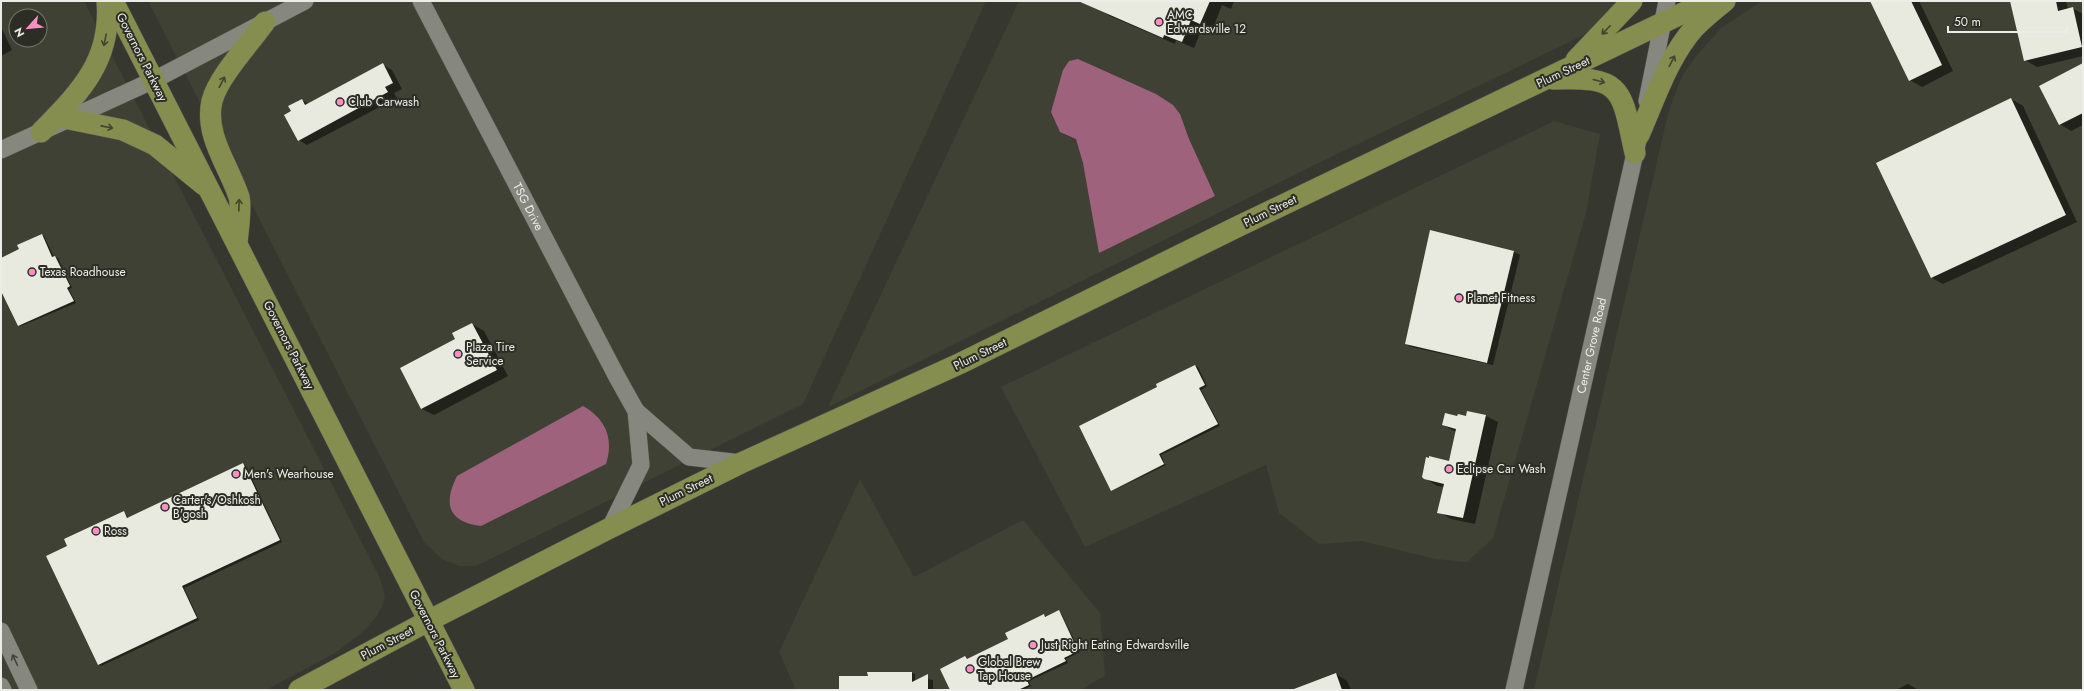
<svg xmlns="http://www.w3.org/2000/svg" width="2084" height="691" font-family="Jost,sans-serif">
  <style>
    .built { fill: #3e4133; fill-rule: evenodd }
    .water { fill: #9f627d }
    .shadow { fill: #0007 }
    .building { fill: #e8eae0 }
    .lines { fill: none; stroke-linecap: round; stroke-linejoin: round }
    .minor-casing { stroke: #54554e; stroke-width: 18 }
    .major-casing { stroke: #54554e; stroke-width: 22 }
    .minor { stroke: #868880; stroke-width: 17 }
    .major { stroke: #858e4f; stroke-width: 21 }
    .oneway { stroke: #424630 }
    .oneway2 { stroke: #42443c }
    .poi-dot { fill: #fc8fc1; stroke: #2c2e26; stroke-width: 1.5 }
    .labels { text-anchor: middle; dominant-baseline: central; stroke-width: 4; stroke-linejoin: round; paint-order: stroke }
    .poi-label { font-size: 12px; fill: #ecede8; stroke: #2c2e26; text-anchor: start }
    .street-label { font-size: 12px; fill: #ecede8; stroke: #2c2e26 }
  </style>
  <rect width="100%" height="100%" fill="#363830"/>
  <!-- built -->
  <g class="built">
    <path d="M1,1H84L380,578L385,597L382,607L376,617L364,631L335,653L266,690H1ZM16,16H40V40H16Z"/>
    <path d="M148,1H986L803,404L476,566H459L442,559L424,542Z"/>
    <path d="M1019,1H1624L1605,19L1584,35L1333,156L828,407Z"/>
    <path d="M1762,1H2083V690H1534L1668,114L1681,78L1697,55L1721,28Z"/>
    <path d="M1554,121L1600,134L1586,213L1493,538L1467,562L1435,559L1362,541L1319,544L1279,513L1266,465L1085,547L1001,387Z"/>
    <path d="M860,479L914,577L1023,520L1100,613L1105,676L1080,690H796L779,652Z"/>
  </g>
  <!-- water -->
  <g class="water">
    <path d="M1078,59L1156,94L1173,105L1180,114L1189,139L1215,196L1099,253L1083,163L1076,139L1060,132L1051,112L1063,70L1069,61Z"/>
    <path d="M583,406C606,419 614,439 606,464L481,526C448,522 443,504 457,476Z"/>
  </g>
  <!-- shadow -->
  <g class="shadow">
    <path d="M1102,1H1234L1231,9L1222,5L1212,30L1203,26L1194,48L1176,40L1175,44L1110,16L1098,9Z"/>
    <path d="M1871,1H1919L1953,71L1922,87L1910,80Z"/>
    <path d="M2011,1H2066L2068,9L2072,8L2083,14V56L2037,67L2025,60Z"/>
    <path d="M1,27L12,50L1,56Z"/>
    <path d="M2083,64V125L2071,131L2060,124Z"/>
    <path d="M383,65L392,70L402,89L394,93L397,98L307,145L299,140L292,112L302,100L308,104Z"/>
    <path d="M2011,99L2023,106L2077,222L1943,284L1932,278Z"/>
    <path d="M1431,232L1514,252L1520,255L1493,365L1411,347L1406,344Z"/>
    <path d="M42,235L44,236L54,257L58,258L72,288L69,289L76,303L21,326L19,325L1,289V259L20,249Z"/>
    <path d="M472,324L484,331L508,376L434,415L422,409L456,340Z"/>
    <path d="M1195,366L1198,367L1207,386L1201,390L1220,426L1161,455L1164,462L1112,489L1159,387L1157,385Z"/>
    <path d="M1468,412L1486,416L1498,422L1475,524L1451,519L1439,512L1444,487L1437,486L1425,478L1450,462L1456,432L1443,425L1458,417H1467Z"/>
    <path d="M243,464L246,466L282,542L184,588L199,620L101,666L98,664L69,546L124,512L129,518Z"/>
    <path d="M1165,464L1166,465L1113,491Z"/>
    <path d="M1058,612L1061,613L1080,652L1066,659L1068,663L1029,681L1031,686L1023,690H951L965,657L968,659L1009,639L1044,615L1047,617Z"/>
    <path d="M868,673H912L915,674V682L921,678L933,680V690H840L869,676Z"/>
    <path d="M1336,674L1347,681L1351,690H1293Z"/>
    <path d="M1908,684L1918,690H1896Z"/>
  </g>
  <!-- building -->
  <g class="building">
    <path d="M1078,1H1210L1200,24L1191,20L1182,42L1164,35L1163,38Z"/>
    <path d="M1870,1H1911L1942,65L1909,81Z"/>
    <path d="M2010,1H2056L2058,11L2073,7L2082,47L2024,61Z"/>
    <path d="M383,63L393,83L385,87L388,92L298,141L284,115L291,111L288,106L302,99L305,105Z"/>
    <path d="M2083,63V113L2059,125L2039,86Z"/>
    <path d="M2011,98L2066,215L1931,278L1876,163Z"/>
    <path d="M1430,230L1514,251L1487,363L1405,344Z"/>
    <path d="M42,234L52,257L55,256L70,286L67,288L74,301L18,326L1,291V258L19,249L17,245Z"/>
    <path d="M472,323L497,370L421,409L400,368L455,339L452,333Z"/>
    <path d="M1195,365L1205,385L1199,388L1218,424L1159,454L1164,464L1111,491L1079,426L1157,387L1156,384Z"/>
    <path d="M1467,411L1486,415L1463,518L1437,513L1444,484L1424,479L1422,477L1426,457L1429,458V456L1449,461L1456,429L1442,425L1445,413L1457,416L1458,414L1466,416Z"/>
    <path d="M243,463L280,540L182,586L197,618L98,665L46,556L67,546L64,539L124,511L127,518Z"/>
    <path d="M1059,610L1078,651L1064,658L1066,661L1027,680L1029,685L1018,690H950L940,669L965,656L967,659L1008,639L1005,633L1044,614L1045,617Z"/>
    <path d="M867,672H912V682L928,674V690H839V676H868Z"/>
    <path d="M1336,673L1342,690H1294V689Z"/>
  </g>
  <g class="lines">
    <!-- minor casing -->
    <g class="minor-casing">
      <g id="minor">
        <path id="s1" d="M421,1L617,377L636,411L641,465L610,528"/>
        <path d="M1647,101L1667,1"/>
        <path d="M1,150L154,80L305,1"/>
        <path d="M636,411L689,457L741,463"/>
        <path d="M1,631L29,690"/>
        <path d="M1,686L3,690"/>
        <path id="s2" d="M1514,690L1638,140"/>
      </g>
    </g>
    <!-- major casing -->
    <g class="major-casing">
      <g id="major">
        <path d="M113,1L464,690"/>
        <path d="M1576,60L1632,1"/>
        <path d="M1553,79C1625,76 1621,90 1635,153"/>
        <path d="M69,119L123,130L155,145L204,185"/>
        <path d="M41,132C80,92 112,61 107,1"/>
        <path d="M1639,135C1655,99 1668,57 1695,27C1704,18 1715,9 1725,1"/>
        <path d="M237,243C238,231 242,207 239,197C229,166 204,135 212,101C218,77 250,43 265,22"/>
        <path d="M299,690L428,621L610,528L741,463L961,363L1239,226L1708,1"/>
      </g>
    </g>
    <!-- minor -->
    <use href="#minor" class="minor"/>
    <!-- major -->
    <use href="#major" class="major"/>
  </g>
  <!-- one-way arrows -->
  <defs><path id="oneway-shaft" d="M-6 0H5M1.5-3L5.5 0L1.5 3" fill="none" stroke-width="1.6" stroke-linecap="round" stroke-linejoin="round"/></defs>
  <g class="oneway">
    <use href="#oneway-shaft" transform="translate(1606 30) rotate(134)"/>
    <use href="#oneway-shaft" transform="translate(105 40) rotate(102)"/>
    <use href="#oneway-shaft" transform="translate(1672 61) rotate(-63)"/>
    <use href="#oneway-shaft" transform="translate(1599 81) rotate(15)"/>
    <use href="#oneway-shaft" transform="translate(222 82) rotate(-63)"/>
    <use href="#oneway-shaft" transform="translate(107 127) rotate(11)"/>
    <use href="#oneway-shaft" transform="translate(239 205) rotate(-88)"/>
  </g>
  <use class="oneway2" href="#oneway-shaft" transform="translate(15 660) rotate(-115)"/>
  <!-- markers -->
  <g class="poi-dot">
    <circle cx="1159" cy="22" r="4"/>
    <circle cx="340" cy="102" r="4"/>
    <circle cx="32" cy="272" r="4"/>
    <circle cx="1459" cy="298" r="4"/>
    <circle cx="458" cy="354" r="4"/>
    <circle cx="1449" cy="469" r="4"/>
    <circle cx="236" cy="474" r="4"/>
    <circle cx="165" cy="507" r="4"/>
    <circle cx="96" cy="531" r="4"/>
    <circle cx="1033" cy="645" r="4"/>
    <circle cx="970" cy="669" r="4"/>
  </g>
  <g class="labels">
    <!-- poi labels -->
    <g class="poi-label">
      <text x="1167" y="15">AMC<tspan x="1167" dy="14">Edwardsville 12</tspan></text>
      <text x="348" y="102">Club Carwash</text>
      <text x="40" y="272">Texas Roadhouse</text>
      <text x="1467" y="298">Planet Fitness</text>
      <text x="466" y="347">Plaza Tire<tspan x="466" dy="14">Service</tspan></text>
      <text x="1457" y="469">Eclipse Car Wash</text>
      <text x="244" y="474">Men's Wearhouse</text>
      <text x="173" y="500">Carter's/Oshkosh<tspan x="173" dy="14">B'gosh</tspan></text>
      <text x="104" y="531">Ross</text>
      <text x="1041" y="645">Just Right Eating Edwardsville</text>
      <text x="978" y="662">Global Brew<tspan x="978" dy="14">Tap House</tspan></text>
    </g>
    <!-- street labels -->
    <g class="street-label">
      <text transform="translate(142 57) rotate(63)">Governors Parkway</text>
      <text transform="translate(1563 72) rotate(-25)">Plum Street</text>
      <text stroke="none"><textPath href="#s1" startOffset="232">TSG Drive</textPath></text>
      <text transform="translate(1270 211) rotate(-26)">Plum Street</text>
      <text transform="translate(289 345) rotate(63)">Governors Parkway</text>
      <text stroke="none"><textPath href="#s2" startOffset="353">Center Grove Road</textPath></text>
      <text transform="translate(980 354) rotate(-26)">Plum Street</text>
      <text transform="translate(686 490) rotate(-26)">Plum Street</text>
      <text transform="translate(435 634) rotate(63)">Governors Parkway</text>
      <text transform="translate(387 643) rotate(-28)">Plum Street</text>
    </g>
  </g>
  <!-- border -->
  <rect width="2084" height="691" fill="none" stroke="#ecede8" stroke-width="4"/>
  <!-- north arrow -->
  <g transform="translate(28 28) rotate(243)"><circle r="19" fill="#2c2e26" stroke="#797a74"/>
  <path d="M0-3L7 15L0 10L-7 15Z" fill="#fc8fc1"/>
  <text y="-6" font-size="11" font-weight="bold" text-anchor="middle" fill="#ecede8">N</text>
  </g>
  <!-- scale -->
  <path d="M1948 26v6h119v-6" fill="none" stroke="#ecede8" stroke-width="2"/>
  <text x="1954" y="26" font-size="12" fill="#ecede8" stroke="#2c2e26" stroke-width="3" paint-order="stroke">50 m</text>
</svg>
